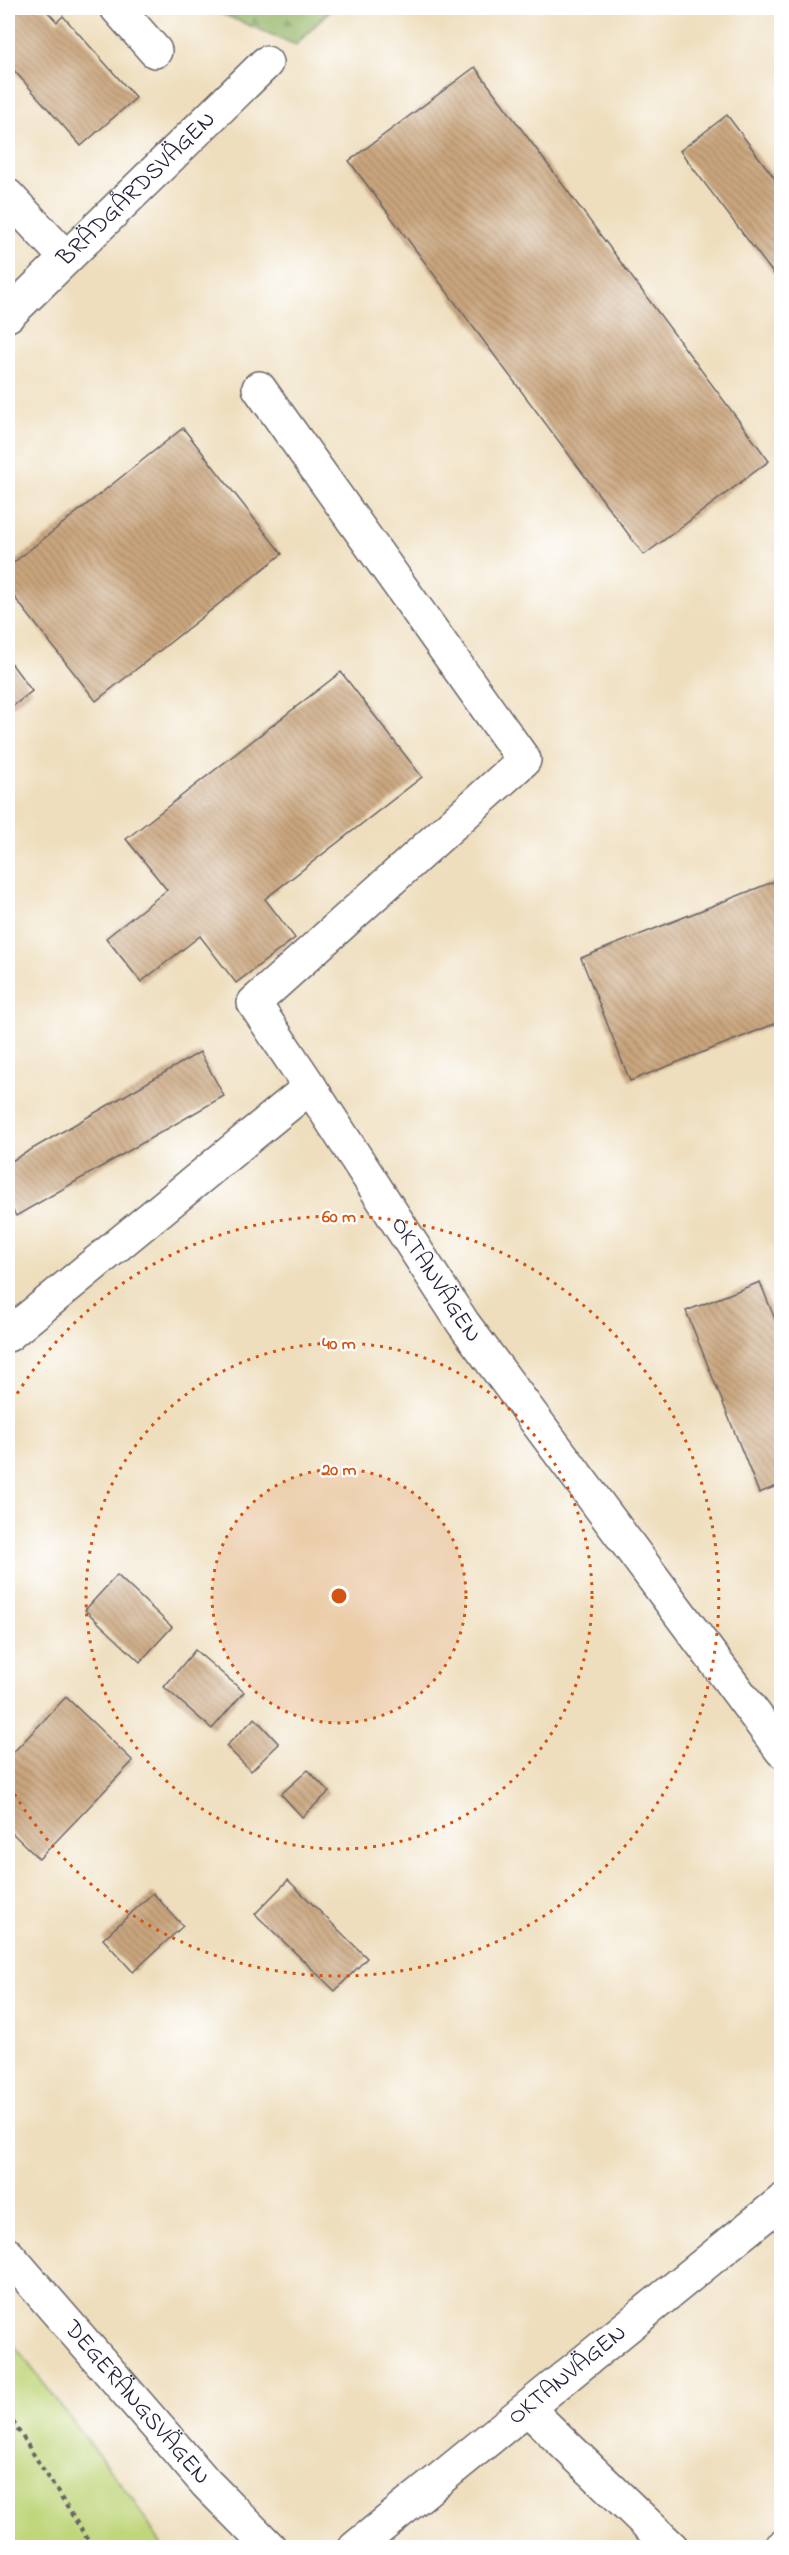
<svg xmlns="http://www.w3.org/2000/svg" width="789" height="2555" font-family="'Indie Flower',sans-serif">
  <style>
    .green { fill: #bfd67a; stroke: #707c5a; stroke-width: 1.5 }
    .forest { fill: url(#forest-firs); stroke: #5c6c52; stroke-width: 1.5 }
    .building { fill: url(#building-back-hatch) }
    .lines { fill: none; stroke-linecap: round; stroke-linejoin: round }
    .minor-casing { stroke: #696468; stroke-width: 36 }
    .path { stroke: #696468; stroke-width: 4; stroke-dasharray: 4.5 4.5; stroke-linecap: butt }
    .minor { stroke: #fff; stroke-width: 33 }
    .ring { fill: none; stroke: #d45411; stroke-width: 3; stroke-dasharray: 3 6 }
    .labels { text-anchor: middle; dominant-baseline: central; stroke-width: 4.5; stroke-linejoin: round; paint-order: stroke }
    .street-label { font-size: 24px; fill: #22223b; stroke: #fff }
    .centre { fill: #d45411; stroke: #fff; stroke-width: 3 }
    .ring-label { font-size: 18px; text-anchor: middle; font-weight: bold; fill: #d45411; stroke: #fff; stroke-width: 4.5; stroke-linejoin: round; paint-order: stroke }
  </style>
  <defs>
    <pattern id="forest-firs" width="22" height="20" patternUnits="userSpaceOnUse" patternTransform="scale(1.5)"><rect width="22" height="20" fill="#97b76a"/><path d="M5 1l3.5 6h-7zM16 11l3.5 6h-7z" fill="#7b9458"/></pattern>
    <pattern id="building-back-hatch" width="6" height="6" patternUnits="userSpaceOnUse" patternTransform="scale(1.5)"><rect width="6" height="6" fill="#caa67e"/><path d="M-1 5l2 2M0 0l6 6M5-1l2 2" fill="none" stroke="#a48768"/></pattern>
  </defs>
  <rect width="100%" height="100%" fill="#fff"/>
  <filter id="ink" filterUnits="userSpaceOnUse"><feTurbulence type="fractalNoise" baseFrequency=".0167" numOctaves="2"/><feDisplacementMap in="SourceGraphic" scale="12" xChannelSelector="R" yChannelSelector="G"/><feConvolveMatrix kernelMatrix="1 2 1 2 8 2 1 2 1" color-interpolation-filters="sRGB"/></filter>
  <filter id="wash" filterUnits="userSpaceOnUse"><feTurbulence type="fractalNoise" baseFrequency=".008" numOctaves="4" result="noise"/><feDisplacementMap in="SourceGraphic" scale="24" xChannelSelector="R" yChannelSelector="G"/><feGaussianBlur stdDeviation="1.35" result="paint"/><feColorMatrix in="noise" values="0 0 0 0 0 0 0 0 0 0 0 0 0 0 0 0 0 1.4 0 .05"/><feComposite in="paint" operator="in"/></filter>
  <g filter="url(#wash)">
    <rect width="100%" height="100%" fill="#eedebd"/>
    <!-- green -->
    <path class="green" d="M8,2337L134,2501L163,2547H8Z"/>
    <!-- forest -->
    <path class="forest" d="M208,8H332L296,45Z"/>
    <g id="blocks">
      <!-- building -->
      <g class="building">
        <path d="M8,8H44L57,22L63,16L136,98L81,146L11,67L8,70Z"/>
        <path d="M475,67L769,461L644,555L349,161Z"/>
        <path d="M727,115L782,188V285L680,151Z"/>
        <path d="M183,428L282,554L96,701L8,589V567Z"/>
        <path d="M8,659L32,691L8,710Z"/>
        <path d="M341,672L422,777L265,899L295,938L236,983L200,936L141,982L106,938L167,890L126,839Z"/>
        <path d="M775,881L782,898V1021L630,1081L581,958Z"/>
        <path d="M200,1052L224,1096L16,1216L8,1201V1163Z"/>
        <path d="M760,1282L782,1337V1484L759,1493L686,1311Z"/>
        <path d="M117,1575L172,1627L140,1662L85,1610Z"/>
        <path d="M195,1650L244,1692L212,1729L164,1687Z"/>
        <path d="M66,1697L133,1761L39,1859L8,1829V1758Z"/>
        <path d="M255,1718L279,1744L251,1771L226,1746Z"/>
        <path d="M308,1770L329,1792L302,1817L281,1794Z"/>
        <path d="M288,1880L367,1958L335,1991L255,1914Z"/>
        <path d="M153,1893L183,1926L133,1972L103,1939Z"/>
      </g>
    </g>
  </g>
  <g filter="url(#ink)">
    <use href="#blocks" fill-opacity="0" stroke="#696468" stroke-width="1.5"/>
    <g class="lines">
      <!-- minor casing -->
      <g class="minor-casing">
        <g id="minor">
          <path d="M117,8L155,51"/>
          <path d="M8,196L66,258"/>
          <path id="s1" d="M8,315L266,63"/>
          <path d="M259,388L524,760L254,1003L310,1087"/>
          <path id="s2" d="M8,1335L310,1087L463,1323L782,1751"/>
          <path id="s3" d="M8,2255L206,2483L270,2548"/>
          <path d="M528,2409L672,2548"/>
          <path id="s4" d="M355,2548L782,2201"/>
          <path d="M781,2548L782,2547"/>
        </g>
      </g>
      <!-- path -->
      <path class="path" d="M8,2414L93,2548"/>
      <!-- minor -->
      <use href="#minor" class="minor"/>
    </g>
  </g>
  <!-- distance rings -->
  <circle cx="339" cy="1596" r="127" fill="#d45411" fill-opacity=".12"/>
  <g class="ring">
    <circle cx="339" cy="1596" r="127"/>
    <circle cx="339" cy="1596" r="253"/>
    <path d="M8 1409A380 380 0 1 1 8 1783"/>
  </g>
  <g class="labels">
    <!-- street labels -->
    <g class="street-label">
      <text stroke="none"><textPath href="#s1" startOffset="180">BRÄDGÅRDSVÄGEN</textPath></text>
      <text stroke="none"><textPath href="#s2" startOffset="621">OKTANVÄGEN</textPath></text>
      <text stroke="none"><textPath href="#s4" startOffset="274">OKTANVÄGEN</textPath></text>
      <text stroke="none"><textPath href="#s3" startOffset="196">DEGERÄNGSVÄGEN</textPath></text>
    </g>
  </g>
  <circle cx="339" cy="1596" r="9" class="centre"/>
  <g class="ring-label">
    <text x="339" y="1222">60 m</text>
    <text x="339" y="1349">40 m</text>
    <text x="339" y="1475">20 m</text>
  </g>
  <!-- margin -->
  <rect width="789" height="2555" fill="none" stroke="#fff" stroke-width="30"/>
</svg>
